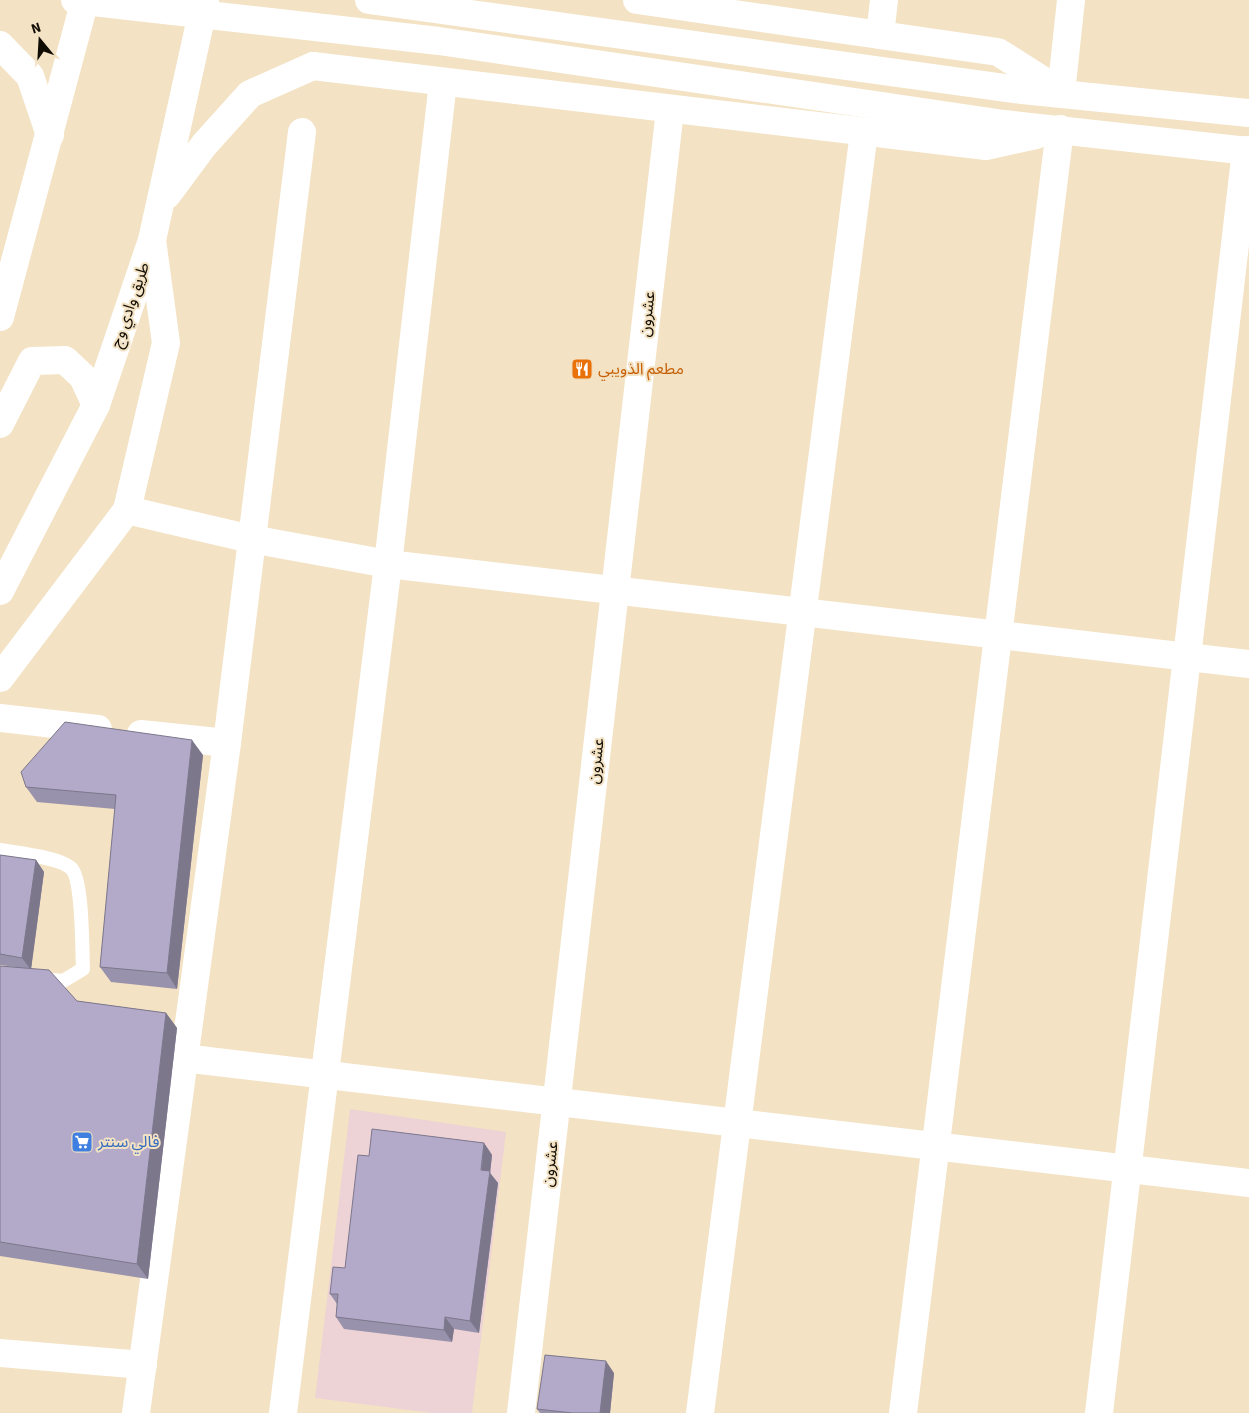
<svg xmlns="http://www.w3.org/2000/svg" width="1249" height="1413" font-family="'Source Sans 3','Noto Sans Arabic',sans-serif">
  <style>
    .education { fill: #edd3d5 }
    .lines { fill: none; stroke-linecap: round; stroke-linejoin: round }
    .service { stroke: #fff; stroke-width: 14 }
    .minor { stroke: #fff; stroke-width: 28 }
    .tertiary { stroke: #fff; stroke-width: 28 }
    .primary { stroke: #fff; stroke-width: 28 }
    .trunk { stroke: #fff; stroke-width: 28 }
    .wall { fill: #9992ac }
    .shaded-wall { fill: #7d778c }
    .building { fill: #b2aac8; stroke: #7d778c }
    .labels { text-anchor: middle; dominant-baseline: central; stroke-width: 4; stroke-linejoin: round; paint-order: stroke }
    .street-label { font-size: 16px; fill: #110c03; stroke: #f3e2c3 }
    .food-label { font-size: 16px; fill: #c56008; stroke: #f3e2c3; text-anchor: start }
    .shop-label { font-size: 16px; fill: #366cbe; stroke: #f3e2c3; text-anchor: start }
  </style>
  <rect width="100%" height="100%" fill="#f3e2c3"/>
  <!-- education -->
  <path class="education" d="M350,1109L506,1132L472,1413H432L315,1398Z"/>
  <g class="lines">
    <!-- service -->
    <path class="service" d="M0,850C16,853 59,857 71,868C83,879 82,950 83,969L63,981L41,979"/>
    <!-- minor -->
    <g class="minor">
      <path d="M880,35L884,0"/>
      <path d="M1061,93L1071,0"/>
      <path d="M127,510L251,539L388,564L1249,664"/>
      <path d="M0,678L127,510L166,343L152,240"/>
      <path d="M0,718L98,729"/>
      <path d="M141,734L227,743"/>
      <path d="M183,1058L1249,1183"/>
      <path d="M0,1353L143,1365"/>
      <path d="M136,1413L227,743L302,132"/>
      <path d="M283,1413L388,564L443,82"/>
      <path d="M700,1413L864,132"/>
      <path d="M903,1413L1060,129"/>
      <path d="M1099,1413L1246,150"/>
    </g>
    <!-- tertiary -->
    <path class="tertiary" d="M521,1413L670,110"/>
    <!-- primary -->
    <g class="primary">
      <path d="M0,45L30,76L50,135"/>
      <path d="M167,195L204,145L250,94L313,66"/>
      <path d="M0,317L85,0"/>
      <path d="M0,424L32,361L65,360L83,377L96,405"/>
      <path d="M0,591L96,405L152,240L205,0"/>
    </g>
    <!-- trunk -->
    <g class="trunk">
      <path d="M75,0L439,41L1004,124L1249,151"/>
      <path d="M369,0L1013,89L1249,113"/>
      <path d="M637,0L998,52L1058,90"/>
      <path d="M313,66L986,146L1036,135"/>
    </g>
  </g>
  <!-- wall -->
  <g class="wall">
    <path d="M203,755L177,989L111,982L100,967L115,809L37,802L26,787Z"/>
    <path d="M0,855L36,860L44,872L31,968L77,1001L166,1013L177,1028L148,1279L0,1256V966L16,967L0,965Z"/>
    <path d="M484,1143L492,1155L490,1173L498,1183L479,1333L454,1329L452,1342L344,1329L336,1317L337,1304L330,1294L345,1268L369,1156Z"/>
    <path d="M614,1373L610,1413H540L537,1409Z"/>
  </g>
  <!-- shaded-wall -->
  <g class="shaded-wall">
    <path d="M192,740L203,755L177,989L167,973Z"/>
    <path d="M36,860L44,872L31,970L22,958Z"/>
    <path d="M166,1013L177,1028L148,1279L137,1264Z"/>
    <path d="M484,1143L492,1155L490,1173L498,1183L479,1333L470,1321Z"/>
    <path d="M445,1317L454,1329L452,1342L444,1330Z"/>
    <path d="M606,1361L614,1373L610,1413H600Z"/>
  </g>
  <!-- building -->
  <g class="building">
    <path d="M65,722L192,740L167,973L100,967L116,795L26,787L21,772Z"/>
    <path d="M0,855L36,860L22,958L0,954Z"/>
    <path d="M0,966L49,970L77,1001L166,1013L137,1264L0,1242Z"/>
    <path d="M372,1129L484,1143L481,1170L490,1171L470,1321L445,1317L444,1330L336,1317L338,1294H330L333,1267L345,1268L358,1155L369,1156Z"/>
    <path d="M545,1355L606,1361L600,1413H573L537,1409Z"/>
  </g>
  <!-- icons -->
  <defs>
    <g id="restaurant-square" transform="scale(1.125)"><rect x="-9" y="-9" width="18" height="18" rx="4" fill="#e8710a" stroke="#f3e2c3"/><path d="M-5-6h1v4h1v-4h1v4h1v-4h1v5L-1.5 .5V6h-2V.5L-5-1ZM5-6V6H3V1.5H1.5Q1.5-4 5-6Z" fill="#fff"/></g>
    <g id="supermarket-square" transform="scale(1.125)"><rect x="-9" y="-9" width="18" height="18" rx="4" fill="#3f7fe0" stroke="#f3e2c3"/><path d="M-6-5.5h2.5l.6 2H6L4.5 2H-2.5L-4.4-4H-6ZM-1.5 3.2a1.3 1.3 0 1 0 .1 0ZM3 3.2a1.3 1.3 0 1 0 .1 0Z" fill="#fff"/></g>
  </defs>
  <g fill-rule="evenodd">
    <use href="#restaurant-square" x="582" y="369"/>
    <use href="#supermarket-square" x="82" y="1142"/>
  </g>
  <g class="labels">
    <!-- street labels -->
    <g class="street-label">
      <text transform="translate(130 305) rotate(-71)">طريق وادي وج</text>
      <text transform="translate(647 314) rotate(-83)">عشرون</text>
      <text transform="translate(596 761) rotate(-83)">عشرون</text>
      <text transform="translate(550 1164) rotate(-83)">عشرون</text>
    </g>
    <!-- food labels -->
    <g class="food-label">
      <text x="598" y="369">مطعم الذويبي</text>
    </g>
    <!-- shop labels -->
    <g class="shop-label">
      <text x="98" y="1142">فالي سنتر</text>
    </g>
  </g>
  <!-- north arrow -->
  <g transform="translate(40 40) rotate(342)" stroke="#f3e2c3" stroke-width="4" paint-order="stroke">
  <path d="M0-4L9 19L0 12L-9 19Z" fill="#110c03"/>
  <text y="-8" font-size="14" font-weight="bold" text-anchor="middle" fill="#110c03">N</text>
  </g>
</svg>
